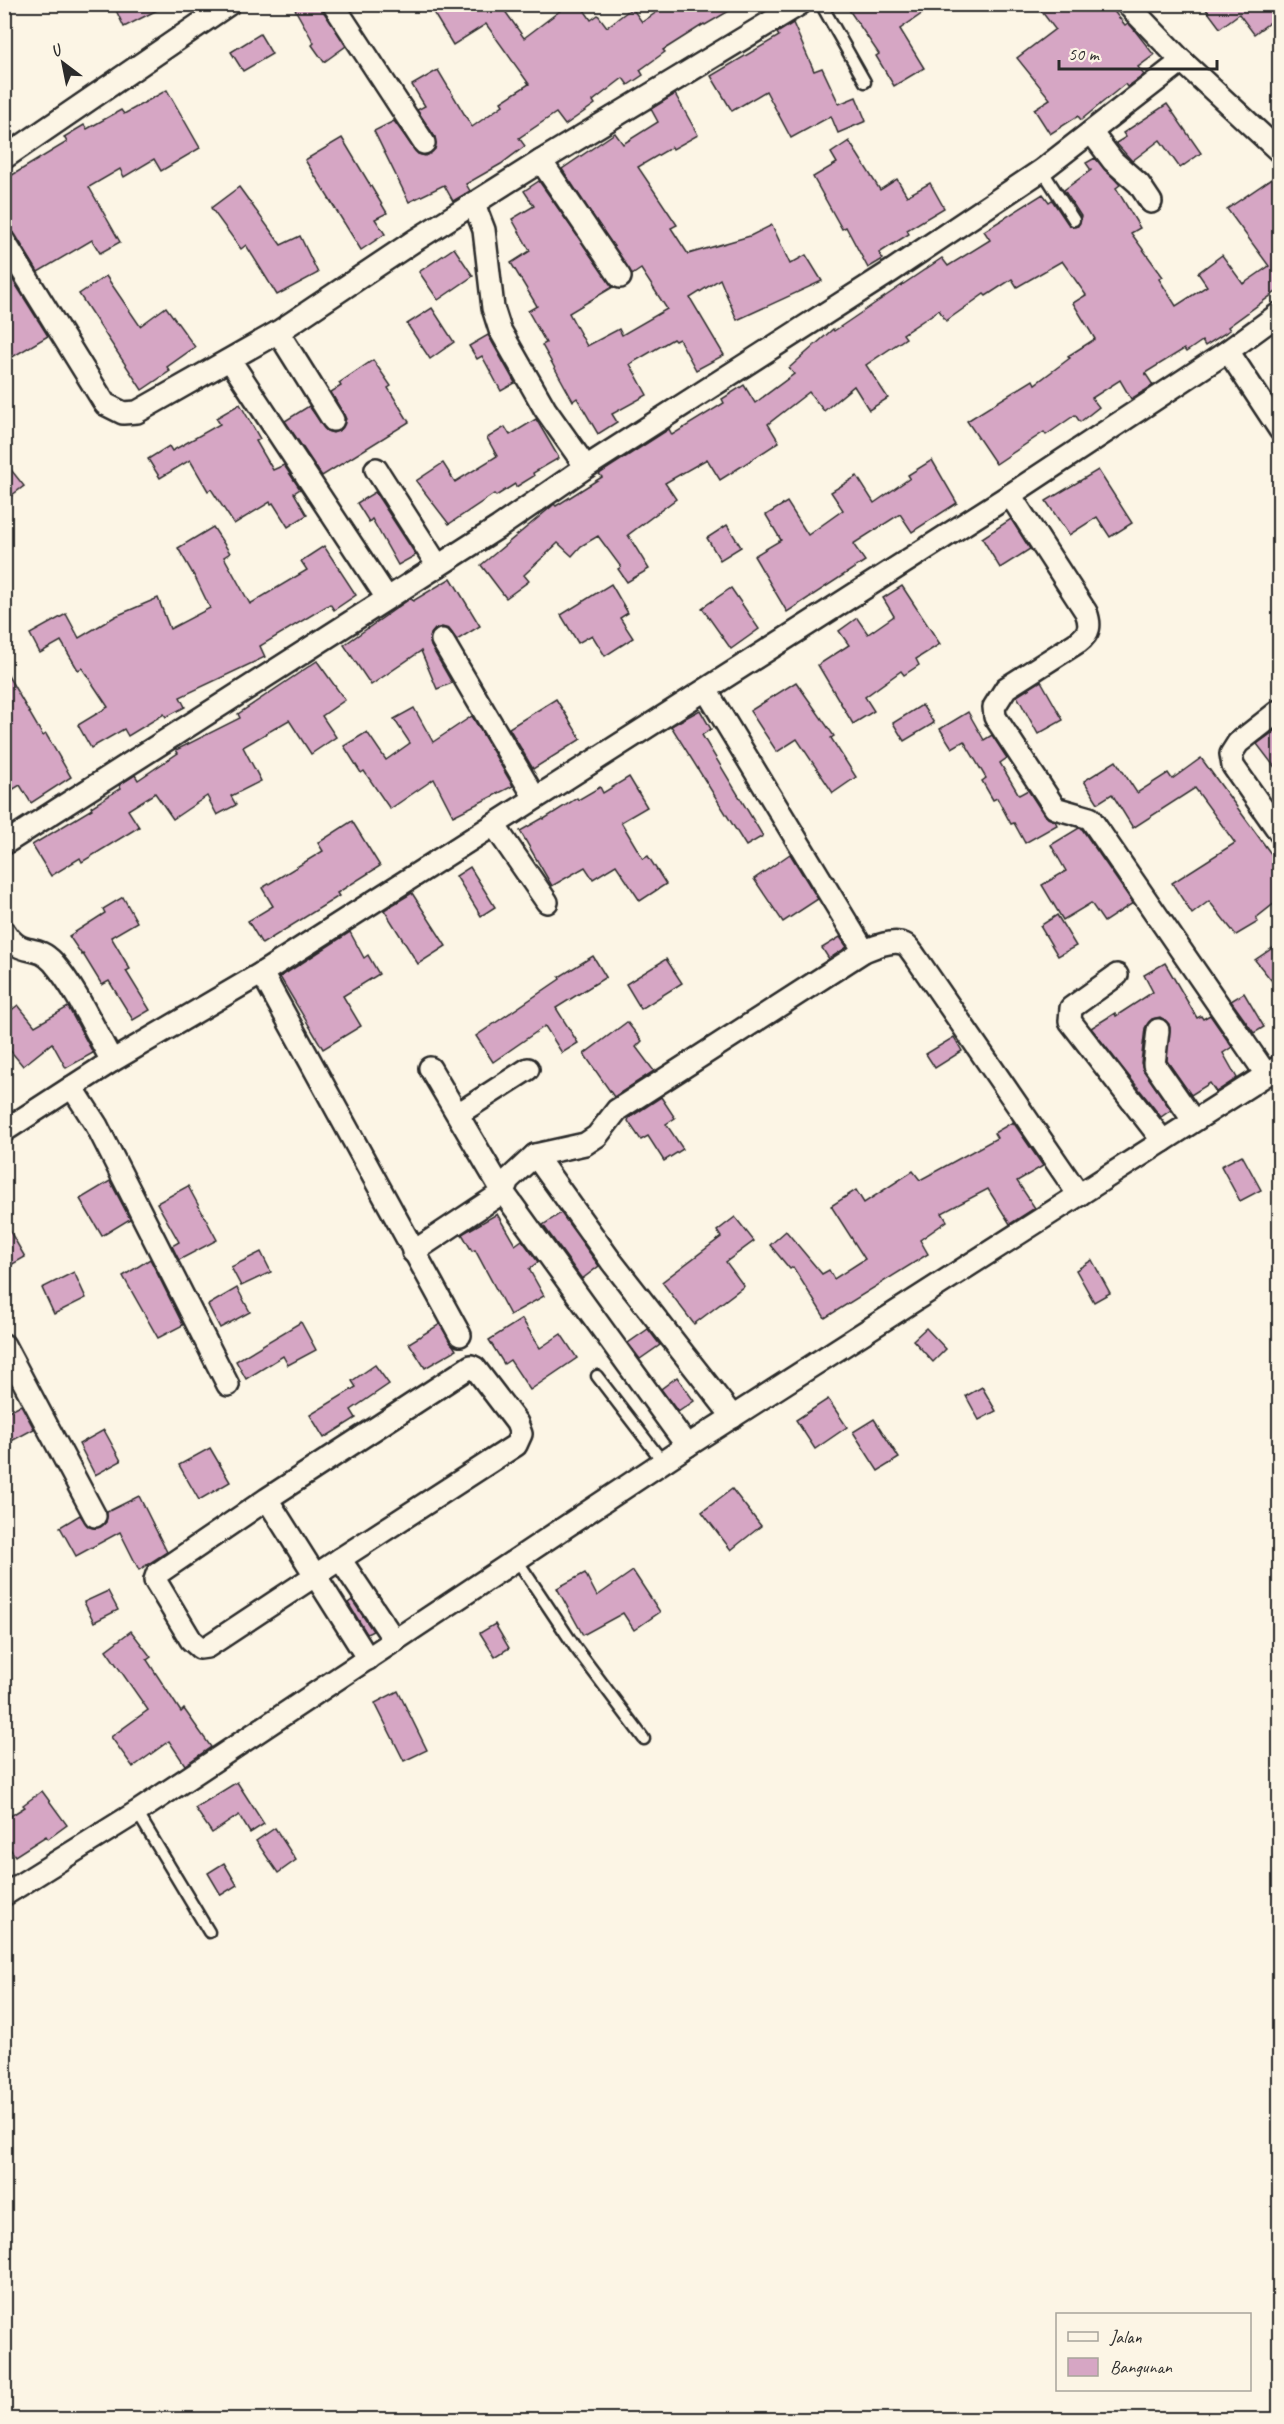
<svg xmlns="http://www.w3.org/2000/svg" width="1284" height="2424" font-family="Caveat,sans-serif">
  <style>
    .building { fill: #d6a6c4; stroke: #2b2b2b; stroke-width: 1.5 }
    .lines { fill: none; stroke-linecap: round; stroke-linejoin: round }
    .service-casing { stroke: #2b2b2b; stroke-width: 15 }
    .minor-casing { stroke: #2b2b2b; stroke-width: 26 }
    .service { stroke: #fcf5e5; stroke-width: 10 }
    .minor { stroke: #fcf5e5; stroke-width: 21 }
  </style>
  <rect width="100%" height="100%" fill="#fcf5e5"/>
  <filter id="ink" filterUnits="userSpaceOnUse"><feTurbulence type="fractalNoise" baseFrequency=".0167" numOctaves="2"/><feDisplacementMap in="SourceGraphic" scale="12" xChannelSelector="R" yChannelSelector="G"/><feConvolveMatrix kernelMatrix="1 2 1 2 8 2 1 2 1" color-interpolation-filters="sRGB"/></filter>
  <g filter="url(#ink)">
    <!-- building -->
    <g class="building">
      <path d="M113,4H169L124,27Z"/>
      <path d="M292,4H320L346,46L324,62L312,45L314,43Z"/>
      <path d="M428,4H500L524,38L569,4H580L591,20L598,15L607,27L632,8L642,22L669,4H741L705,25L704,24L663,50L665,52L640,70L643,75L628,85L623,78L593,101L595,104L565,125L556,113L519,138L525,146L501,164L466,184L470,191L453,201L444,185L409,202L374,131L394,121L418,154L425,156L435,149V137L417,110L425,106L412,85L438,70L472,127L503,105L501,102L529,84L486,24L453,45Z"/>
      <path d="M845,4H936L900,29L924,68L894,86L876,56L879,54Z"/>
      <path d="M1036,4H1108L1125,25L1128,23L1132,27L1154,55L1138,67L1144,75L1127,87L1125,84L1081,120L1078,116L1050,134L1034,109L1050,99L1017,58L1055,29Z"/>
      <path d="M1202,4H1274L1280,15L1254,34L1239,14L1220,28Z"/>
      <path d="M793,23L814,71L822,68L839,104L856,97L866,121L838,133L831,116L791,138L766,91L732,111L711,76L779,36L777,33Z"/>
      <path d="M260,34L272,54L243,71L231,52Z"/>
      <path d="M167,90L200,148L161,171L154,159L124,177L120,169L89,187L120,242L100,253L92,240L38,272L15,234L4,228V180L67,142L64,137L84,125L87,129L121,110L124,114Z"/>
      <path d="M675,94L698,135L673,149L672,147L638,167L677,225L671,228L688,254L750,236L772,225L790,264L806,255L822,281L737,320L720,279L690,298L724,355L696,370L679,339L675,341L673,339L630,364L647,395L612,414L617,422L598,434L577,398L573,401L542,345L546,343L528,311L537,306L511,263L530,251L512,219L534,206L524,191L539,181L613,287L569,313L587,346L619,329L622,335L667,309L641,269L632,275L562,169L615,133L623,144L658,122L651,109Z"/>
      <path d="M1167,104L1201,153L1180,168L1160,140L1132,161L1116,143L1126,137L1123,133Z"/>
      <path d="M342,138L387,213L375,219L385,234L361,250L305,160Z"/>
      <path d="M849,141L880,190L897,179L907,196L930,183L944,208L907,230L909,234L879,253L883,259L868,268L846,227L842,229L813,177L837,163L831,153Z"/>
      <path d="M1095,158L1120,185L1116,188L1140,228L1131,233L1163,277L1159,279L1176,306L1207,286L1198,273L1222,255L1243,284L1269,266L1227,209L1280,173V289L1228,327L1230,330L1205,346L1202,341L1186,352L1184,349L1145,373L1153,385L1144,391L1131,399L1120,380L1092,398L1099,407L1080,422L1075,415L1046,435L1044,432L996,464L967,421L1033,380L1035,384L1070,358L1068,356L1095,339L1073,303L1086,295L1062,261L1017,287L1012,279L986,296L984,294L946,321L939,310L903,334L906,338L866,365L888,398L869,410L854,386L824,411L809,392L768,424L779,442L742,466L720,480L707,459L665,483L676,499L628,535L649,569L627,582L618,569L621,567L598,536L581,546L572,556L558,543L524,575L529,581L506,598L481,565L551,507L554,504L556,506L602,477L599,474L669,429L672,435L724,403L722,399L744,385L755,403L794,374L789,368L833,329L834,331L942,258L948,266L990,240L984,231L1043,194L1049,202L1052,200L1068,224L1074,227L1078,226L1081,216L1064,190L1091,170L1086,163Z"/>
      <path d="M239,187L281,245L300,236L318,273L277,295L246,245L241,249L211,208Z"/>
      <path d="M454,248L473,276L438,300L419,272Z"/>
      <path d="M4,266L48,336L4,362Z"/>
      <path d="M106,276L140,326L166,307L195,347L167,367L170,371L142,390L79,294Z"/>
      <path d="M432,308L454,342L430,359L407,324Z"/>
      <path d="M488,335L515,383L501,391L482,356L477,359L469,346Z"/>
      <path d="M373,360L391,386L388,388L409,422L322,476L285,421L309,406L327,431L333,433L340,430L346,419L331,392L341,386L339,383Z"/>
      <path d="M240,404L260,439L256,441L273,470L284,465L300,489L294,493L307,515L288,527L273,503L271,504L270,502L234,524L211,489L208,491L190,460L160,478L148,459L169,446L172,451L220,424L216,418Z"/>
      <path d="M536,419L559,458L533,473L534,476L516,487L515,484L496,496L494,494L449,524L416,481L443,463L455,482L497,456L487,438L505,427L510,435Z"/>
      <path d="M932,460L957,503L912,532L900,514L853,544L865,561L787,612L754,556L781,540L766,515L787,502L808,535L843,510L831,492L857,476L874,503L910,478L908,475Z"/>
      <path d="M4,461L24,486L4,501Z"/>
      <path d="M1098,470L1132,523L1110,537L1097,517L1069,535L1046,501Z"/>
      <path d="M375,492L416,555L398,565L372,519L369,522L357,503Z"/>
      <path d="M1011,519L1030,549L1000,568L982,538Z"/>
      <path d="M727,525L741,547L720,560L707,538Z"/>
      <path d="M213,527L230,553L224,557L250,604L307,570L301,561L324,546L356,595L334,610L330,604L260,646L265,657L180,697L185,707L166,717L164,714L128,736L124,729L91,748L78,725L108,707L82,668L78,670L61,641L40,653L30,634L66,614L79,638L116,616L158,598L170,629L210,608L196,579L178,548Z"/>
      <path d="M451,578L480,626L457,640L449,629L442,627L435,629L431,634V646L452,683L437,689L421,651L371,685L344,645L411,598L413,601Z"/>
      <path d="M611,584L628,613L620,618L633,638L605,656L592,635L578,643L561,615Z"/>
      <path d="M902,586L940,644L916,659L919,665L904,675L901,671L865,697L874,711L853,724L818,665L849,645L839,631L857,618L868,634L894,616L883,598Z"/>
      <path d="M731,588L759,629L731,649L702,608Z"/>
      <path d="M317,661L345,700L322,716L336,737L311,754L289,720L243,747L261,781L231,796L236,805L217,815L207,796L173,819L155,793L128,810L139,827L82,862L80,858L51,876L32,845L92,809L91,807L121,788L119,785L135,775L138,780L178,753L176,750L240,718L238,714Z"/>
      <path d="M4,669L43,736L46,734L71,777L31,803L20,785L4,795Z"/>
      <path d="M1041,681L1063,720L1038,734L1017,696Z"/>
      <path d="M796,682L834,736L831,738L856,777L833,793L797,739L777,752L750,711Z"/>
      <path d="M556,699L581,739L533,769L509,728Z"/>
      <path d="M922,705L934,723L904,741L893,723Z"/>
      <path d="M414,708L433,742L472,716L513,786L453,816L434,779L390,809L364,771L361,773L344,746L367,732L386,760L410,743L394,719Z"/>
      <path d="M700,710L711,729L702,735L763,836L746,846L671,726Z"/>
      <path d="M968,712L984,740L992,735L1007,758L1000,763L1019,795L1028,790L1044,815L1055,821L1057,825L1025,843L1014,823L1011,824L997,798L993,800L982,781L986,778L964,741L952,748L940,729Z"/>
      <path d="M1280,727V774L1257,744Z"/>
      <path d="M1201,758L1280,866V899L1256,918L1258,922L1236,935L1209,901L1192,914L1172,883L1235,843L1195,788L1133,828L1112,794L1098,803L1084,781L1116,761L1137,793L1168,773L1172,779Z"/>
      <path d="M629,777L647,807L621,822L643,859L648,856L666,884L640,901L616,865L593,879L585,867L552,886L520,831L543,818L544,819L577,798L578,800L600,787L603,793Z"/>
      <path d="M352,821L380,866L337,893L339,896L262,944L248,921L273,906L262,888L323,851L318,843Z"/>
      <path d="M1079,828L1082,829L1133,903L1104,922L1091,903L1063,920L1042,885L1066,871L1051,845Z"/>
      <path d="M790,854L818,899L783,922L754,879Z"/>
      <path d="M470,867L495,907L481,916L456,876Z"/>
      <path d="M412,893L446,946L418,964L384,910Z"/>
      <path d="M123,897L137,922L111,937L130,969L126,971L150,1010L133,1020L109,981L102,985L83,954L82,955L69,936L105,913L103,909Z"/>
      <path d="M1057,915L1076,946L1058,956L1040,926Z"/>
      <path d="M350,932L364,958L368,955L379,974L343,996L361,1026L323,1049L280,977Z"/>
      <path d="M840,937L847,947L829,959L822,948Z"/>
      <path d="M1280,943V991L1255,960Z"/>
      <path d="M593,956L606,977L556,1008L578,1043L562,1053L545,1026L493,1062L476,1036L560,979L559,977Z"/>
      <path d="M666,959L682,983L641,1009L626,984Z"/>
      <path d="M1165,963L1197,1018L1201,1016L1203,1019L1210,1015L1232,1047L1223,1053L1237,1078L1216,1092L1210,1083L1191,1095L1167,1061L1169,1024L1160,1017L1152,1019L1145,1028L1141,1063L1144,1071L1171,1110L1161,1117L1091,1028L1115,1013L1116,1016L1153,992L1144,975Z"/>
      <path d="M1244,993L1264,1027L1254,1033L1231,1001Z"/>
      <path d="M18,1005L35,1026L68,1007L93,1053L66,1068L52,1043L23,1066L4,1043V1016Z"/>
      <path d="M627,1022L642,1041L636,1047L654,1071L614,1097L584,1054Z"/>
      <path d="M954,1037L962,1051L935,1068L926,1054Z"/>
      <path d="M661,1097L675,1118L666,1124L683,1149L664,1161L648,1136L641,1140L628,1121L629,1118Z"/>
      <path d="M1013,1122L1043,1166L1017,1181L1035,1208L1010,1224L988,1189L942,1213L947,1221L920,1240L928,1254L825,1318L793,1267L790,1269L770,1245L786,1231L822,1274L829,1270L834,1279L865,1259L831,1206L856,1190L864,1203L913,1171L920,1180L997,1138L994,1133Z"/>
      <path d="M1242,1155L1261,1190L1240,1201L1221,1166Z"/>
      <path d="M110,1181L130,1219L102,1236L80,1199Z"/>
      <path d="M188,1186L217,1240L179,1260L172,1246L179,1242L157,1203Z"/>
      <path d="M561,1213L599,1266L582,1279L543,1225Z"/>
      <path d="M497,1214L515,1245L522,1240L538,1262L529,1269L544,1296L510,1315L475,1250L472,1251L462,1234Z"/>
      <path d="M735,1217L754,1241L726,1262L744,1286L694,1324L662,1282L721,1237L717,1231Z"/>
      <path d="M4,1221L25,1257L4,1269Z"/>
      <path d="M261,1252L271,1272L241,1286L231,1267Z"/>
      <path d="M150,1259L183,1325L158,1338L123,1276Z"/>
      <path d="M1092,1260L1110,1293L1094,1302L1076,1270Z"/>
      <path d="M74,1272L86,1298L54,1314L42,1288Z"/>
      <path d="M237,1288L250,1312L220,1328L208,1305Z"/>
      <path d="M522,1319L540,1348L561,1334L577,1358L530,1390L510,1360L504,1364L489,1340Z"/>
      <path d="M301,1322L316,1350L288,1365L283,1356L246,1379L236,1361Z"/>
      <path d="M440,1324L456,1350L425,1368L409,1343Z"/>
      <path d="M926,1328L946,1349L933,1362L913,1340Z"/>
      <path d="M648,1329L660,1345L640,1359L628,1343Z"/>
      <path d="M375,1365L389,1384L351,1410L356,1418L324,1438L310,1415L356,1387L352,1381Z"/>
      <path d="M677,1377L694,1401L678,1412L661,1389Z"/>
      <path d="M982,1387L996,1411L979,1420L966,1396Z"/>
      <path d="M828,1399L847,1427L815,1449L796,1420Z"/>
      <path d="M21,1405L34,1429L4,1445V1413Z"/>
      <path d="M874,1419L899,1458L878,1471L853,1432Z"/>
      <path d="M104,1430L121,1461L95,1475L79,1444Z"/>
      <path d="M210,1448L230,1482L199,1500L179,1465Z"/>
      <path d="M732,1489L761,1526L731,1550L702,1512Z"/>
      <path d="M139,1496L167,1552L139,1570L120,1532L76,1556L60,1527L80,1515L89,1527H100L106,1522L107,1512Z"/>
      <path d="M633,1571L660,1612L634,1630L623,1613L583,1635L557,1588L585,1573L597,1596Z"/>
      <path d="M108,1591L118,1610L94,1622L84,1602Z"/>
      <path d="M352,1600L373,1631L367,1634L348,1603Z"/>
      <path d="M495,1624L509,1648L495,1657L480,1633Z"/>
      <path d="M131,1631L151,1657L147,1660L181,1712L184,1709L211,1747L185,1765L169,1741L133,1767L111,1737L148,1710L106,1650Z"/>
      <path d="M398,1691L427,1750L404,1761L375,1703Z"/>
      <path d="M237,1782L264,1824L250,1833L239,1815L212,1833L195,1808Z"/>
      <path d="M42,1791L67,1825L48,1839L46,1836L15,1856L4,1840V1820L25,1807L23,1805Z"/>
      <path d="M275,1828L296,1860L278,1873L256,1841Z"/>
      <path d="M224,1863L237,1885L221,1895L208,1873Z"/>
    </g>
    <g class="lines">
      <!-- service casing -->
      <g class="service-casing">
        <g id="service">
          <path d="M821,4L865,82"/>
          <path d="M1042,170L1074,220"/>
          <path d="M597,1376L663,1462"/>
          <path d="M517,1560L575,1647L644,1739"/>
          <path d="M137,1812L209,1932"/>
        </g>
      </g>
      <!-- minor casing -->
      <g class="minor-casing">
        <g id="minor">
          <path d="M333,4L424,143"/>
          <path d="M1127,4L1182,61L1280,152"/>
          <path d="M1091,132L1113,161L1139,184L1151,202"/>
          <path d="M4,158L229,4"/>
          <path d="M541,161L620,277"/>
          <path d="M474,204L484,230L493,308L500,330L545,409L586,467"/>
          <path d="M4,241L105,404L123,413L137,412L278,332L414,241L541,161L800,4"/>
          <path d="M278,332L333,420"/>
          <path d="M1228,351L1280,430"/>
          <path d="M230,360L387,598"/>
          <path d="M376,469L438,566"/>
          <path d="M1010,495L1086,612C1091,625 1090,633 1078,642L1006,688L994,707L995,717L1055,808L1090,818L1266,1074"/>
          <path d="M442,640L535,798"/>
          <path d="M706,690L864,951"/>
          <path d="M1280,710L1238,743L1231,754L1233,766L1280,833"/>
          <path d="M494,825L547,902"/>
          <path d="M4,844L499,527L586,467L890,272L1042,170L1182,61"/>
          <path d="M4,931C22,959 35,942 53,962C77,990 94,1029 112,1061"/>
          <path d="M262,973L460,1335"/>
          <path d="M1117,975L1071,1008L1070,1021L1163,1141"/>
          <path d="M1158,1030L1154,1064L1193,1120"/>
          <path d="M430,1068L503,1192L687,1446"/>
          <path d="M72,1087L97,1126L228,1385"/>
          <path d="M458,1114L528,1069"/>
          <path d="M4,1131L112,1061L262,973L1010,495L1228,351L1280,313"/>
          <path d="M535,1155L611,1261L733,1417"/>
          <path d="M413,1252L503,1192L508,1180L535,1155L585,1144L597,1136L617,1110L864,951C874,947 893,939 904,944C909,946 913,954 917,959L1079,1195"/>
          <path d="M4,1345L95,1516"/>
          <path d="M267,1499L157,1574L155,1580L191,1640L200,1648L207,1647L340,1559L516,1445L521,1434L517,1423L475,1368L471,1366L267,1499L368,1659"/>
          <path d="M340,1559L395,1641"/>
          <path d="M4,1895L137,1812L687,1446L1280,1066"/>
        </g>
      </g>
      <!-- service -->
      <use href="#service" class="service"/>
      <!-- minor -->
      <use href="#minor" class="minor"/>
    </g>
  </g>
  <!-- margin -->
  <rect width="1284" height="2424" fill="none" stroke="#fcf5e5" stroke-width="24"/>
  <rect x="12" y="12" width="1260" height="2400" fill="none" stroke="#2b2b2b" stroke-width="2" filter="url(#ink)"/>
  <!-- legend -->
  <rect x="1056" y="2313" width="195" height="78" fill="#fcf5e5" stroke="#a8a49b" stroke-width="1.5"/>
  <rect x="1068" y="2332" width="30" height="9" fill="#fcf5e5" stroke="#a8a49b" stroke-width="1.5"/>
  <text x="1110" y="2343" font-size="18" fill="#2b2b2b">Jalan</text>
  <rect x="1068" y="2358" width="30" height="18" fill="#d6a6c4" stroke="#a8a49b" stroke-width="1.5"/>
  <text x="1110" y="2373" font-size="18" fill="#2b2b2b">Bangunan</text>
  <!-- north arrow -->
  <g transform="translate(63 63) rotate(328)" stroke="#fcf5e5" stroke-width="4.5" paint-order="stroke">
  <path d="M0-4.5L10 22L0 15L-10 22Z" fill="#2b2b2b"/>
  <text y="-9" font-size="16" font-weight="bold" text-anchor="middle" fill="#2b2b2b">U</text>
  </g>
  <!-- scale -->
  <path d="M1059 60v9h158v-9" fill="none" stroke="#2b2b2b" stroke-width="3"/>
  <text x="1068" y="60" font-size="18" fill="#2b2b2b" stroke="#fcf5e5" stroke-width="4.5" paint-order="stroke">50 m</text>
</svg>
